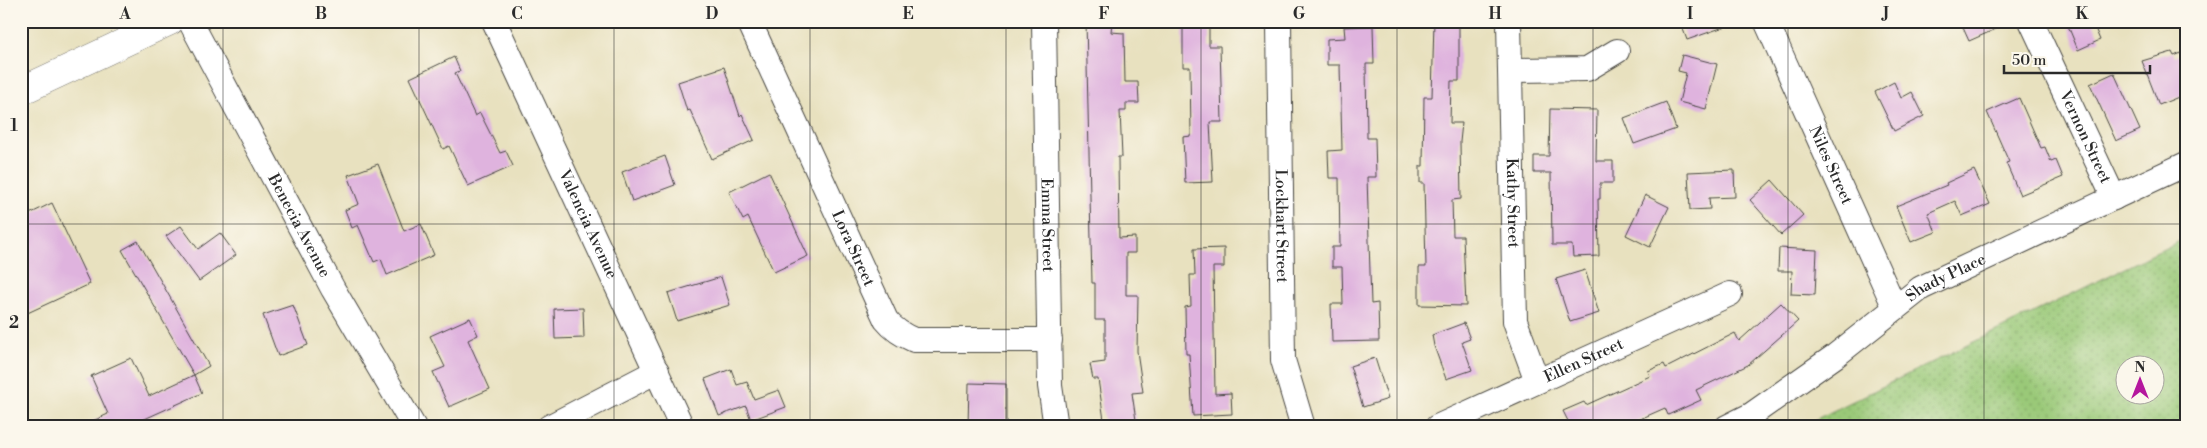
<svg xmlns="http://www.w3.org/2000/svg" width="2207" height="448" font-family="'Libre Bodoni',serif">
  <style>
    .grass { fill: url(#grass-dots); stroke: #627a52; fill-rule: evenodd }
    .building { fill: #dfb3de }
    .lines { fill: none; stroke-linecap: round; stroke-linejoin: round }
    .minor-casing { stroke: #474641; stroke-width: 26 }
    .tertiary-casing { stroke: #474641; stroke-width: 29 }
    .minor { stroke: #fff; stroke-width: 24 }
    .tertiary { stroke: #fff; stroke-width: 28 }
    .grid { fill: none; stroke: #2b2b2b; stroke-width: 1; stroke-opacity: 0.55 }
    .labels { text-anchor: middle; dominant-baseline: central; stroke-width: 5; stroke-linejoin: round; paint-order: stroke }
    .street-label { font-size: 16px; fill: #2b2b2b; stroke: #fbf7ec }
    .neatline { fill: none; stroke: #2b2b2b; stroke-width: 2 }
    .grid-label { font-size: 16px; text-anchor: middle; font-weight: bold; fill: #2b2b2b }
  </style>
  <defs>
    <pattern id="grass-dots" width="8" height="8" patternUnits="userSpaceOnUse" patternTransform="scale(1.25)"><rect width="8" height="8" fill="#9ac978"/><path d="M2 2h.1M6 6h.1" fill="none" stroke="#7ea363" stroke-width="1.8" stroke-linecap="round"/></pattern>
  </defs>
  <rect width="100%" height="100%" fill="#fbf7ec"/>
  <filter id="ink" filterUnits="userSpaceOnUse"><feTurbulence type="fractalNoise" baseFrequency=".02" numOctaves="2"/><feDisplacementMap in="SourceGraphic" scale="10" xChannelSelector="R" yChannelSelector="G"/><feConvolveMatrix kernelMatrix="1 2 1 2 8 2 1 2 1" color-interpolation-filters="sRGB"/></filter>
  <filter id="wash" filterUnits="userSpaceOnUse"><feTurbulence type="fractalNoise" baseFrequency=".0096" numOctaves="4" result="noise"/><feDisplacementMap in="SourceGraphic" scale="20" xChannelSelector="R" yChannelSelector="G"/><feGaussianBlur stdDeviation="1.12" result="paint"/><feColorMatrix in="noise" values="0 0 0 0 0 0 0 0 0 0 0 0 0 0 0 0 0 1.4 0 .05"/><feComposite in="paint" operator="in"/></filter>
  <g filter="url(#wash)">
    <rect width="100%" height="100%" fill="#e8e1bf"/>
    <!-- grass -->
    <path class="grass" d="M2186,238V427H1800ZM2124,366H2154V396H2124Z"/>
    <g id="blocks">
      <!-- building -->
      <g class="building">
        <path d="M1086,21H1112L1111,32L1124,33L1125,82H1138L1139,103H1126V111H1120L1122,157H1118L1119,238L1135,237V253H1126V295H1138L1137,351L1143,392L1132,393L1137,427H1105L1098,379H1093L1090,364L1105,362V320H1095V283H1092Z"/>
        <path d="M1183,21H1209V46H1220L1222,122H1210L1213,182L1185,183L1183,137L1191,136L1190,67H1183Z"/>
        <path d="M1434,21H1459V81H1451L1450,123H1462L1460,142L1461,199L1452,200L1453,236H1463L1466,306L1419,305V267H1426L1424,183H1420V166H1423L1424,97H1432Z"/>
        <path d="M1680,21H1734L1735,23L1687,40Z"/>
        <path d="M1960,21H2014L1969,41Z"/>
        <path d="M2066,21H2092L2100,40L2078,50Z"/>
        <path d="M1373,26L1374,64H1366L1367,138H1375L1376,177H1367L1371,304L1378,303L1379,341L1332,342L1331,304H1343L1342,267H1332V247H1340L1339,178H1329L1328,151L1342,150L1340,65H1327V39L1345,38L1344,27Z"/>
        <path d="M2186,51V94L2159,105L2142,61L2172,52L2174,56Z"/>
        <path d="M1682,55L1717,64L1706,109L1679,102L1686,73L1678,71Z"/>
        <path d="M454,57L460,71L455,73L475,116L480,113L500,153L506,151L513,166L468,186L449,146L443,149L410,78Z"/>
        <path d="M724,67L740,116L742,114L754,140L712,159L690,110L687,111L678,82Z"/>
        <path d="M2114,73L2140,130L2116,141L2090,84Z"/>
        <path d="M1894,82L1901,98L1912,92L1924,116L1894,131L1875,92Z"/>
        <path d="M2019,98L2041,148L2045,147L2051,162L2056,160L2063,177L2020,195L2006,163L2009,162L1987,112Z"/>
        <path d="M1666,102L1676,129L1634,144L1624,118Z"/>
        <path d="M1550,109L1597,110L1596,161H1613V183H1600V199H1598L1599,256L1573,257L1572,245H1552L1551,173H1534V156H1549Z"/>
        <path d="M665,156L675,185L632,201L622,172Z"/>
        <path d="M378,164L404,231L421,224L434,255L387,275L381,259L374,262L358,225L352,228L345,210L359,204L348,175Z"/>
        <path d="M1734,170L1735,197L1709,198L1710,209L1690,210L1688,172Z"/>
        <path d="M1974,170L1990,204L1962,216L1955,201L1928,213L1936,232L1911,242L1896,206L1947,185L1946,183Z"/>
        <path d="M769,172L808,256L774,272L748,217L743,220L729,192Z"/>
        <path d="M1772,180L1803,215L1781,235L1750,200Z"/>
        <path d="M1645,195L1669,207L1650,247L1626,235Z"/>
        <path d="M52,203L90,284L21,316V218Z"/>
        <path d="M181,226L198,249L220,233L236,255L199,281L166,236Z"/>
        <path d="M138,241L209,366L194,375L122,250Z"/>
        <path d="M1224,248V267H1213L1215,394L1231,393L1232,414L1193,416L1189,354H1186L1185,307L1191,306L1190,275H1195L1194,249Z"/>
        <path d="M1779,248L1817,250L1815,295L1791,294L1792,271H1778Z"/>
        <path d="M1585,270L1599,313L1570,322L1556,279Z"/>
        <path d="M721,277L730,305L677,321L668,293Z"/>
        <path d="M1781,303L1798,321L1748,365L1696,390L1701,400L1668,415L1665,408L1622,427H1571L1563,411L1584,402L1586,405L1650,376L1648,371L1664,364L1666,368L1735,333L1739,341Z"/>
        <path d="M293,305L308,345L278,356L263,315Z"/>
        <path d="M583,308L584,338L555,339L554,309Z"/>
        <path d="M470,318L478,335L468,340L490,389L449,407L433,372L445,367L430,336Z"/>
        <path d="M1464,323L1470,339L1462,342L1472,370L1446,379L1434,346L1432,335Z"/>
        <path d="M131,358L149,396L194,375L202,393L127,427H80L108,414L91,376Z"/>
        <path d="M1375,358L1388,399L1363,407L1350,366Z"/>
        <path d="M731,369L737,385L747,382L754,399L779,390L786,407L751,420L746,406L719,416L705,379Z"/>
        <path d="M969,383L1006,384V427H968Z"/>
      </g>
    </g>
  </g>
  <g filter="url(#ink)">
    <use href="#blocks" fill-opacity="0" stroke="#474641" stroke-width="1"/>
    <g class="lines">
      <!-- minor casing -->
      <g class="minor-casing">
        <g id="minor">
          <path id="s1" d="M190,21L333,289L414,427"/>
          <path id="s2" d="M494,21L682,427"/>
          <path id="s3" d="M749,21L886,320C894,330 902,335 914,340H1050"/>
          <path id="s4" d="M1044,21L1050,386L1056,427"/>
          <path id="s5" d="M1279,21L1283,360L1303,427"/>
          <path id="s6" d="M1509,21L1515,321L1537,381"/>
          <path id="s7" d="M1766,21L1895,308"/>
          <path id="s8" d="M2031,21L2114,198"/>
          <path d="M1510,70L1587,69L1617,51"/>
          <path d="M549,427L657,371"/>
          <path id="s9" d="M1437,427L1730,294"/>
          <path id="s10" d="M1727,427L1751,415L1835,356L1921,288L2186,164"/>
        </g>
      </g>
      <!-- tertiary casing -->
      <g class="tertiary-casing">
        <path id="tertiary" d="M21,91L170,21"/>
      </g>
      <!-- minor -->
      <use href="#minor" class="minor"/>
      <!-- tertiary -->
      <use href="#tertiary" class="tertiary"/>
    </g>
  </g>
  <!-- grid -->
  <path class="grid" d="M223,21V427M419,21V427M614,21V427M810,21V427M1006,21V427M1201,21V427M1397,21V427M1593,21V427M1788,21V427M1984,21V427M21,224H2186"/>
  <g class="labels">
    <!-- street labels -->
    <g class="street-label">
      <text stroke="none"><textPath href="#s8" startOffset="128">Vernon Street</textPath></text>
      <text stroke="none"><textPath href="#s7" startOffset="158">Niles Street</textPath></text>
      <text stroke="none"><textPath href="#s6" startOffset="182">Kathy Street</textPath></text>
      <text stroke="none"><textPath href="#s2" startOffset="224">Valencia Avenue</textPath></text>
      <text stroke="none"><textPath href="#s4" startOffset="204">Emma Street</textPath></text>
      <text stroke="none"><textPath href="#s1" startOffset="232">Benecia Avenue</textPath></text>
      <text stroke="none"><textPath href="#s5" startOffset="205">Lockhart Street</textPath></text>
      <text stroke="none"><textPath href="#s3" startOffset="250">Lora Street</textPath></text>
      <text stroke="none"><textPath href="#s10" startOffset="266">Shady Place</textPath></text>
      <text stroke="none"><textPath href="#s9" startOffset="161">Ellen Street</textPath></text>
    </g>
  </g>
  <!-- margin -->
  <rect width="2207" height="448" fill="none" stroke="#fbf7ec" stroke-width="55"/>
  <!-- north arrow -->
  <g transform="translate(2140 380)"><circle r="24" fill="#fbf7ec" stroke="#a8a59f"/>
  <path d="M0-4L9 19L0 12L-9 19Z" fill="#b5179e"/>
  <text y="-8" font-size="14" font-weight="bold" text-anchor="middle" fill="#2b2b2b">N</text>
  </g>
  <!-- scale -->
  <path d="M2004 65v8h146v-8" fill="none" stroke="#2b2b2b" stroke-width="2.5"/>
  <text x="2012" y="65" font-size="15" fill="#2b2b2b" stroke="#fbf7ec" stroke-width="4" paint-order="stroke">50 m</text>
  <rect x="28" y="28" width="2152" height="392" class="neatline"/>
  <g class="grid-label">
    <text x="125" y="19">A</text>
    <text x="321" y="19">B</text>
    <text x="517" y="19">C</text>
    <text x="712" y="19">D</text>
    <text x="908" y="19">E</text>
    <text x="1104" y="19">F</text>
    <text x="1299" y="19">G</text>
    <text x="1495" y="19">H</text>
    <text x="1690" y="19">I</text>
    <text x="1886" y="19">J</text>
    <text x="2082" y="19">K</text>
    <text x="14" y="131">1</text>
    <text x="14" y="328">2</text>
  </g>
</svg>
